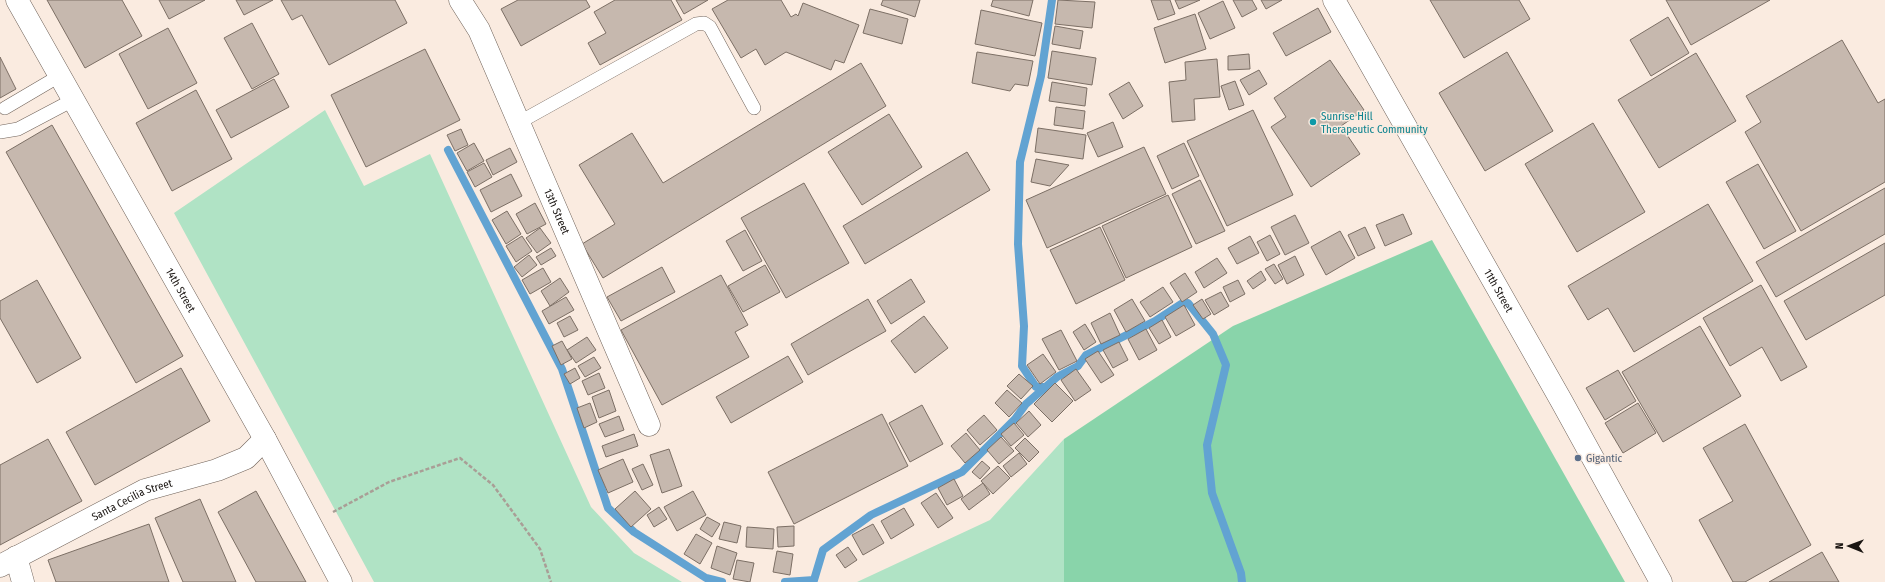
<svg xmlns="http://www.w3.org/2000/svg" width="1885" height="582" font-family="'Fira Sans Condensed',sans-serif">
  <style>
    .green { fill: #b0e3c5 }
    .forest { fill: #89d4aa }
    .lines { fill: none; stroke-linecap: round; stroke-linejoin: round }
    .stream { stroke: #62a3d2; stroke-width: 8 }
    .building { fill: #c6b8ae; stroke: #7c6f65 }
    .lane-casing { stroke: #70635a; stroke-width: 14 }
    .street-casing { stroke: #70635a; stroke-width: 23 }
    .path { stroke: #a99e96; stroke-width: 2.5; stroke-dasharray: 4 2; stroke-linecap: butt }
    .lane { stroke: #fff; stroke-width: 13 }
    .street { stroke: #fff; stroke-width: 22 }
    .culture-dot { fill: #0f9aa8; stroke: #faebe0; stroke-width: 1.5 }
    .service-dot { fill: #5c6f8a; stroke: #faebe0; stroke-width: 1.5 }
    .labels { text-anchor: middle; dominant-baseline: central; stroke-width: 3; stroke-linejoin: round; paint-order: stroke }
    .culture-label { font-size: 11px; fill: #0d838f; stroke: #faebe0; text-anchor: start }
    .street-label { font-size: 11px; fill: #1a1512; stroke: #faebe0 }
    .service-label { font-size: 11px; fill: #4e5e75; stroke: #faebe0; text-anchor: start }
  </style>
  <rect width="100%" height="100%" fill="#faebe0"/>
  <!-- green -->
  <g class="green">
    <path d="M325,110L364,186L430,154L591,507L634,553L682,582H374L174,213Z"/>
    <path d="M1064,439V582H857L990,520Z"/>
  </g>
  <!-- forest -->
  <path class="forest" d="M1432,240L1625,582H1064V439L1233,326Z"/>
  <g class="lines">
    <!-- stream -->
    <g class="stream">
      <path d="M448,150L562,369L608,508L634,532L706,578L722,582"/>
      <path d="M1047,387H1036L1022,366L1024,326L1018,244L1020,162L1041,76L1052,0"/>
      <path d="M785,582L814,580L823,550L871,515L962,472L1015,419L1026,404L1057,377L1078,366L1086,355L1155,321L1181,304L1188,303L1213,334L1226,365L1207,445L1212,493L1241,573L1242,582"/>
    </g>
  </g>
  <!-- building -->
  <g class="building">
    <path d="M47,0H122L142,36L85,68Z"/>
    <path d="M159,0H205L169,19Z"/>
    <path d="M236,0H273L244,15Z"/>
    <path d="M281,0H395L407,23L329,65L302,15L292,20Z"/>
    <path d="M518,0H586L590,7L521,46L501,9Z"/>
    <path d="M615,0H671L682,20L600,65L588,43L606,33L594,12Z"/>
    <path d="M676,0H708L684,14Z"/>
    <path d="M728,0H781L791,17L796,14L798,16L803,3L859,25L844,63L835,60L831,70L786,52L765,65L756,49L741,58L712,9Z"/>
    <path d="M883,0H920L915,17L881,5Z"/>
    <path d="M993,0H1033L1029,16L991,6Z"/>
    <path d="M1058,0L1095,2L1092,28L1055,24Z"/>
    <path d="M1151,0H1170L1175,14L1158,20Z"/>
    <path d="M1175,0H1200L1179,9Z"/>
    <path d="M1233,0H1252L1257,9L1242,17Z"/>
    <path d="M1261,0H1282L1266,9Z"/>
    <path d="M1430,0H1519L1530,19L1464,58Z"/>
    <path d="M1666,0H1770L1691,45Z"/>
    <path d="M1223,1L1235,28L1210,39L1198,13Z"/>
    <path d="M1318,8L1331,32L1286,56L1273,33Z"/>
    <path d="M870,9L908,19L902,44L863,33Z"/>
    <path d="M981,10L1042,23L1035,56L975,44Z"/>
    <path d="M1195,14L1206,49L1165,63L1154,28Z"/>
    <path d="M1668,17L1689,53L1651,76L1630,40Z"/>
    <path d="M252,23L279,74L252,89L224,38Z"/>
    <path d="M1055,26L1083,31L1080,49L1052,44Z"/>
    <path d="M168,28L197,83L148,109L119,54Z"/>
    <path d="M1842,40L1878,103L1885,99V182L1801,231L1745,132L1761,122L1746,96Z"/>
    <path d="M425,49L460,120L366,167L331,95Z"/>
    <path d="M1052,51L1096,58L1092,85L1048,78Z"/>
    <path d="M977,52L1033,61L1028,86L1015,84L1010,91L972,83Z"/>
    <path d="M1507,52L1553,131L1485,171L1439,93Z"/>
    <path d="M1696,53L1736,121L1659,168L1618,100Z"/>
    <path d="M1249,54L1250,69L1228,70V56Z"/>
    <path d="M0,57L16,89L0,98Z"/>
    <path d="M1217,59L1220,97L1194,99L1195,120L1172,122L1169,82L1186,80L1185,62Z"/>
    <path d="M1330,60L1364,110L1341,126L1360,154L1311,187L1271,127L1286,117L1274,98Z"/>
    <path d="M861,63L886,106L603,278L582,244L615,224L579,165L632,133L663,183Z"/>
    <path d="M1259,70L1267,84L1249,95L1240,80Z"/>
    <path d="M274,79L289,107L231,138L216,110Z"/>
    <path d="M1235,81L1244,105L1229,110L1221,86Z"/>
    <path d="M1052,82L1087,88L1085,106L1049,101Z"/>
    <path d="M1129,82L1143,106L1123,119L1109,94Z"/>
    <path d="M196,90L232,159L172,191L136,123Z"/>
    <path d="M1056,107L1085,111L1083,129L1054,125Z"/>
    <path d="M1253,110L1293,195L1227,226L1187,141Z"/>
    <path d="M889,114L922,167L862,205L828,152Z"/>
    <path d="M1113,122L1123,147L1098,157L1087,133Z"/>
    <path d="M1593,123L1645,212L1577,252L1525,164Z"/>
    <path d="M52,125L183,356L136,383L6,152Z"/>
    <path d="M1038,128L1086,135L1083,159L1035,152Z"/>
    <path d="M461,129L468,145L455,151L447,135Z"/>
    <path d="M474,143L484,161L467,171L457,153Z"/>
    <path d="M1184,143L1199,176L1172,189L1157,156Z"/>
    <path d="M1144,147L1166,194L1047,248L1026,200Z"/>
    <path d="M510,148L517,162L493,175L486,160Z"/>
    <path d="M967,152L990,190L865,264L843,226Z"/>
    <path d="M1036,159L1069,165L1050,186L1031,182Z"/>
    <path d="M484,163L492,177L475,187L467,172Z"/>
    <path d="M1758,164L1796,231L1764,249L1726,182Z"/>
    <path d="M511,174L522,196L491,212L480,190Z"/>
    <path d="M1200,180L1225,231L1196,244L1172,194Z"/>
    <path d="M804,183L849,263L786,298L741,218Z"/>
    <path d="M1885,188V234L1776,297L1756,262Z"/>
    <path d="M1168,195L1192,247L1126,278L1102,226Z"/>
    <path d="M535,203L546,224L527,234L516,214Z"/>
    <path d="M1708,204L1753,281L1634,352L1608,308L1588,320L1568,286Z"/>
    <path d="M507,211L521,234L506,244L492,220Z"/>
    <path d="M1403,214L1412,234L1385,246L1376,225Z"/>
    <path d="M1295,215L1309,243L1285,255L1271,227Z"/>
    <path d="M1100,227L1125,280L1076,304L1050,250Z"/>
    <path d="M1365,227L1375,248L1358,256L1348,235Z"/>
    <path d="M540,228L551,243L537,253L526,238Z"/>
    <path d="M745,230L762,261L743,271L726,241Z"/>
    <path d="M1340,231L1355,258L1326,275L1311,247Z"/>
    <path d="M1270,235L1280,254L1267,261L1257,242Z"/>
    <path d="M522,236L532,251L516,262L506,246Z"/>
    <path d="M1250,236L1259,253L1237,264L1228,248Z"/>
    <path d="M1885,243V295L1806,340L1784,301Z"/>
    <path d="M551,248L556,256L541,265L536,257Z"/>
    <path d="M529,255L537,265L522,277L514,267Z"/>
    <path d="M1295,256L1304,275L1287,284L1278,265Z"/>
    <path d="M1217,258L1227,273L1204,288L1195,272Z"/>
    <path d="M1274,264L1283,279L1275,284L1265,269Z"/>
    <path d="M765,265L780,292L743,312L728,286Z"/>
    <path d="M662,267L675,292L621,321L607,297Z"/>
    <path d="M543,268L551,282L530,294L522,280Z"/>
    <path d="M1261,271L1266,280L1253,289L1247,281Z"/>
    <path d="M1185,273L1197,292L1182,302L1170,283Z"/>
    <path d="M721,275L748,325L735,332L749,357L662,405L621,330Z"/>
    <path d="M560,278L569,292L550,306L541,291Z"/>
    <path d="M911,279L925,302L891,324L877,301Z"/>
    <path d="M37,280L81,358L37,383L0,318V301Z"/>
    <path d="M1238,280L1245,294L1230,302L1223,287Z"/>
    <path d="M1761,285L1807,367L1781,381L1762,347L1730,366L1703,318Z"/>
    <path d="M1163,287L1173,302L1150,317L1140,302Z"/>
    <path d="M1221,292L1229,306L1214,315L1205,300Z"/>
    <path d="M566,297L574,310L549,324L542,311Z"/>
    <path d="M868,299L886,331L808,375L791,344Z"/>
    <path d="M1132,299L1145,321L1126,332L1114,310Z"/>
    <path d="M1202,299L1211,314L1203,319L1193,305Z"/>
    <path d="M1184,305L1195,325L1176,336L1165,317Z"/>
    <path d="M1110,313L1120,335L1101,344L1091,323Z"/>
    <path d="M570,316L578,330L564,337L557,323Z"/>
    <path d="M924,316L948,348L915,373L891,341Z"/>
    <path d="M1162,320L1171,337L1159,344L1149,328Z"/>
    <path d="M1085,324L1096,342L1084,350L1073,332Z"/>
    <path d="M1700,326L1741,396L1663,442L1622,372Z"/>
    <path d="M1146,329L1157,350L1139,360L1128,339Z"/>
    <path d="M1061,330L1077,361L1059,370L1042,339Z"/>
    <path d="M587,337L596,350L576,363L567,350Z"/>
    <path d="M562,341L572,359L561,365L552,346Z"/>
    <path d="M1119,342L1128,360L1113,368L1103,350Z"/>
    <path d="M1098,351L1114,375L1101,383L1085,359Z"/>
    <path d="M1043,354L1056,372L1040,384L1027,365Z"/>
    <path d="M788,356L803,382L731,423L716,397Z"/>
    <path d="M594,357L601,368L585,377L578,366Z"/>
    <path d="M181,368L210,421L95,485L66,432Z"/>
    <path d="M575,368L580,378L570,384L564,374Z"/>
    <path d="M1076,369L1091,390L1075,401L1061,380Z"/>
    <path d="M1618,370L1636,401L1605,420L1586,388Z"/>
    <path d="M599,373L605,388L588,395L582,381Z"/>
    <path d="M1019,374L1033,386L1021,399L1007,386Z"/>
    <path d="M1055,383L1073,401L1052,422L1034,404Z"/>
    <path d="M609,390L616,411L599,418L592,397Z"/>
    <path d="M1007,390L1022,403L1009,417L995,403Z"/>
    <path d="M590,403L597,422L584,428L577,408Z"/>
    <path d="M1638,403L1656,433L1623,453L1605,423Z"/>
    <path d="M922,405L943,444L910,462L889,423Z"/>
    <path d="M1029,411L1041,425L1028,437L1016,423Z"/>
    <path d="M882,414L908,466L794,524L768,472Z"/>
    <path d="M984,415L997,430L980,445L967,430Z"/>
    <path d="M619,416L624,430L605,437L599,424Z"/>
    <path d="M1014,423L1024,435L1011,446L1001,434Z"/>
    <path d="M1745,424L1811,545L1745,582H1733L1699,520L1733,501L1703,448Z"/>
    <path d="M966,433L980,450L965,463L951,446Z"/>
    <path d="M634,434L638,446L606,457L602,446Z"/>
    <path d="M1001,437L1014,451L999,464L987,450Z"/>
    <path d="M1025,438L1039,452L1029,462L1015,448Z"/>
    <path d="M48,439L82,501L0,545V465Z"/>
    <path d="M669,449L682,486L662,493L650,455Z"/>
    <path d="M1019,453L1027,464L1011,477L1003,466Z"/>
    <path d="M623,459L633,482L608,493L598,470Z"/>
    <path d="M982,461L990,468L980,479L972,472Z"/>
    <path d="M643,464L653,485L642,490L632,469Z"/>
    <path d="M998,466L1010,478L993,494L981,481Z"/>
    <path d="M954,479L963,496L947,505L938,488Z"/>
    <path d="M983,483L990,494L969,510L961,499Z"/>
    <path d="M256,491L306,582H256L218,512Z"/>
    <path d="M635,491L651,509L631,527L615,509Z"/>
    <path d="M693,491L706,515L677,531L664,507Z"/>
    <path d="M936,493L953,518L938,528L921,503Z"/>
    <path d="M200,499L236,582H183L155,518Z"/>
    <path d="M659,507L667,519L654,527L647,515Z"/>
    <path d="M904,508L914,525L891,539L881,521Z"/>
    <path d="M707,517L720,524L712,537L700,529Z"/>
    <path d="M724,522L741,526L737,543L719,539Z"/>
    <path d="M149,524L169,582H56L48,560Z"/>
    <path d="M873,524L884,543L863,555L852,535Z"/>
    <path d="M794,526V546L778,547L777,527Z"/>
    <path d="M747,527L774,529L773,549L746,547Z"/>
    <path d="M696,534L712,543L700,564L684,554Z"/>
    <path d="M717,546L737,553L730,575L711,568Z"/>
    <path d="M848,547L857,560L845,568L836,555Z"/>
    <path d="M777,551L793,554L790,575L773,572Z"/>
    <path d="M1822,552L1839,582H1769Z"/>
    <path d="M737,560L754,563L750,582L733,579Z"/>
  </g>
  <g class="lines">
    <!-- lane casing -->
    <g class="lane-casing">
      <g id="lane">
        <path d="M5,108L61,75"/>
        <path d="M518,123L696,24L704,23L710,27L754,108"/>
        <path d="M0,132L18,129L73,100"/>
      </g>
    </g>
    <!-- street casing -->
    <g class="street-casing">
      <g id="street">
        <path id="s1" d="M17,0L265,439L341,582"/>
        <path id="s2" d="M460,0L479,30L649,425"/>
        <path id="s3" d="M1334,0L1562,402L1661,582"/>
        <path d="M16,557L23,582"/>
        <path id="s4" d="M0,566L145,490L217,470L246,458L265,439"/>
      </g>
    </g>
    <!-- path -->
    <path class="path" d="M333,512L389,482L460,458L493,485L540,549L551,582"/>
    <!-- lane -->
    <use href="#lane" class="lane"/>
    <!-- street -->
    <use href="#street" class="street"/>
  </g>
  <!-- markers -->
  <circle class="culture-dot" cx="1313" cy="122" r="4"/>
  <circle class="service-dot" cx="1578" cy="458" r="4"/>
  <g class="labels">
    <!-- culture labels -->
    <g class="culture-label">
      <text x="1321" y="116">Sunrise Hill<tspan x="1321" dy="13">Therapeutic Community</tspan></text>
    </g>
    <!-- street labels -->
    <g class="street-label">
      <text stroke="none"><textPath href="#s2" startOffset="233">13th Street</textPath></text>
      <text stroke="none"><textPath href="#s1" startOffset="333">14th Street</textPath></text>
      <text stroke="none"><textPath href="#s3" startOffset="334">11th Street</textPath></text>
      <text stroke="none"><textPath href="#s4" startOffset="148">Santa Cecilia Street</textPath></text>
    </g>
    <!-- service labels -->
    <g class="service-label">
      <text x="1586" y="458">Gigantic</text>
    </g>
  </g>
  <!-- north arrow -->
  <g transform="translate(1849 546) rotate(271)" stroke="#faebe0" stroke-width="3" paint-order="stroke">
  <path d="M0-3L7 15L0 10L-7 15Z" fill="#1a1512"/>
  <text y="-6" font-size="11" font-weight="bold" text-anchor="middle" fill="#1a1512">N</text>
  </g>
</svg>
